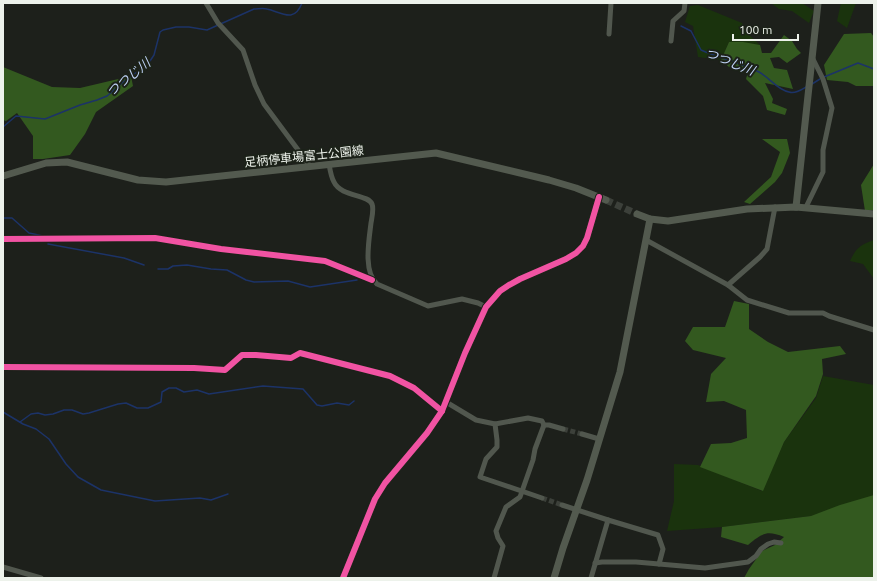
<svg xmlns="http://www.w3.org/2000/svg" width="877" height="581" font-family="Ubuntu,'Noto Sans JP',sans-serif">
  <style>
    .green { fill: #1a330d }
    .forest { fill: #33591f }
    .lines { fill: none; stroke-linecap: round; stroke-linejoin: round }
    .stream { stroke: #1c3368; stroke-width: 1.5 }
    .street-tunnel { stroke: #3c403a; stroke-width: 5; stroke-dasharray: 5 2.5; stroke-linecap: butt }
    .secondary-tunnel { stroke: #3c403a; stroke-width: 7; stroke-dasharray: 7 3.5; stroke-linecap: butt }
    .street { stroke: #51574e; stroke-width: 5 }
    .secondary { stroke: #535a4f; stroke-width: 7 }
    .cycleway-casing { stroke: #1c2219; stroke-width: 8 }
    .cycleway { stroke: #f153a3; stroke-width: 6 }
    .labels { text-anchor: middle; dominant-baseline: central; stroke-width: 4; stroke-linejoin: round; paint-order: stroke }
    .street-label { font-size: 12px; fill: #edf2eb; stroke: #1c2219 }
    .water-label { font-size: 13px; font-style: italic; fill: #bfd2f6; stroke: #1c2219 }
  </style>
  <rect width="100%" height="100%" fill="#1d201b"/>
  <!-- green -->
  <g class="green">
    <path d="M771,3H802L814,11L809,23L792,11L779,9Z"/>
    <path d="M841,3H856L847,28L837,21Z"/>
    <path d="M698,5L742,23L747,33L760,45L729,42L721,60L698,57L693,26L685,22L690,6Z"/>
    <path d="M874,240V279L863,264L850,261C856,248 860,245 874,240Z"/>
    <path d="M823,376L874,385V498L811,516L722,527L667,531L674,501V464L698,465L762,491L784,442L816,398Z"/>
  </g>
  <!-- forest -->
  <g class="forest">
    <path d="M871,33L874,37V86H856L848,82L827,80L824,65L844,34Z"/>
    <path d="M784,35L792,41L797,49L801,53L787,63L779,57L770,58L774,68L787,70L793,89L765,83L773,99L772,103L787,109L785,115L767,110L763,96L746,79L748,72L729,67L721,60L729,42H743L760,45L762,53H771Z"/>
    <path d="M3,67L52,87L80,88L131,76L133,86L96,112L85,134L70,155L43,159H33V136L17,113L6,121L3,120Z"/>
    <path d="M762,139H787L790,153L782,173L775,182L750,204L744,202L771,177L780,152Z"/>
    <path d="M874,164V210L865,211L861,185Z"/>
    <path d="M734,301L749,304V329L768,342L788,352L840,346L846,354L822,359L823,374L816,396L784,442L763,491L700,467L711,444L731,443L747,438L746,410L724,401L706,402L711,374L726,358L693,350L685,341L693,327H725Z"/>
    <path d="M874,495V578H744L749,569L762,551L775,545L784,537C767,530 762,533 748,545L721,537L722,527L811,516L840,505Z"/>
  </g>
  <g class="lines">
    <!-- stream -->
    <g class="stream">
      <path d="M681,26L691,31L701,50C720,58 740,63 759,72C769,77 777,90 789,92C795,94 801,90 806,87"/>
      <path d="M824,77L858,63L874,69"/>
      <path d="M812,84L820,79"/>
      <path d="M3,127L16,116L45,119L80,105L97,100L107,96L122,83L148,64L154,55L160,32L163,30L176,27H189L207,30L254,9C258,9 263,8 267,9C281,12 294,24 302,3"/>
      <path d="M3,218H12L29,233L43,236"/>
      <path d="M48,244L124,258L144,265"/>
      <path d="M158,269H168L173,266L187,265L211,269L227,270L246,280L254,282L288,281L310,287L357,280"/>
      <path d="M3,412L23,424L36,429L49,439L66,464L78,477L101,490L155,501L200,498L211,500L228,494"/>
      <path d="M20,422L31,414L38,413L45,415L53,414L64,410H72L83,414L89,413L118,404L126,403L137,408H148L161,402L162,392L169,388H176L184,392L197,390L209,394L263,386L303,389L317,405L322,406L337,403L349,405L354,401"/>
    </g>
    <!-- street-tunnel -->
    <g class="street-tunnel">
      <path d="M563,429L582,434"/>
      <path d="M542,498L562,505"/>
    </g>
    <!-- secondary-tunnel -->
    <path class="secondary-tunnel" d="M606,200L637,214"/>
    <!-- street -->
    <g class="street">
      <path d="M206,3L218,23L243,50L255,85L264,104L310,166"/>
      <path d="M609,34L611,3"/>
      <path d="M671,41L673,21L684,11L685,3"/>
      <path d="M329,164C330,170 331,177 334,182C341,197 368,194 372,204C374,209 372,217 371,223C369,240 363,272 377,284L428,306L462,299L478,303L486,307"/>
      <path d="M806,207L823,172V150L832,108L823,79L813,59"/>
      <path d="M3,239L155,238L221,249L325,261L372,280"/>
      <path d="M646,240L728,285L747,300L789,313H823L829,316L874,330"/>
      <path d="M728,285L760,257L767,249L775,207"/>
      <path d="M3,367L194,368L225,370L242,355H256L291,358L300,353L390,376L414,388L442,411"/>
      <path d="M446,402L476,420L495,424L528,418L542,421L544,425H549L563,429"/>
      <path d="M495,424L497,440V447L486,459L480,477L542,498"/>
      <path d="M582,434L599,439"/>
      <path d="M562,505L608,520L591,578"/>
      <path d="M608,520L658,535L663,549L659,564"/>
      <path d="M595,563L602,562H636L705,568L748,562L756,556L761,549L768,544L774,542L781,543"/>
      <path d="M3,567L41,578"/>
      <path d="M494,578L503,546L498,538L496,531L506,507L520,497L533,460L535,449L544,425"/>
    </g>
    <!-- secondary -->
    <g class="secondary">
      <path d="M3,176L46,163L67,162L138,180L166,182L436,153L549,180L576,188L606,200"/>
      <path d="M796,207L818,3"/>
      <path d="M637,214L650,219L668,221L747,209L796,207L874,214"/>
      <path d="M343,578L375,499L385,483L427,433L442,411L465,353L486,307L500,291L509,285L520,279L566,259L576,253L583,246L587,238L599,197"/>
      <path d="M554,578L563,548L587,480L620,372L650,219"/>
    </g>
    <!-- cycleway casing -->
    <g class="cycleway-casing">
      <g id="cycleway">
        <path d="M3,239L155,238L221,249L325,261L372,280"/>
        <path d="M3,367L194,368L225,370L242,355H256L291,358L300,353L390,376L414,388L442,411"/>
        <path d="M343,578L375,499L385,483L427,433L442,411L465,353L486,307L500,291L509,285L520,279L566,259L576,253L583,246L587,238L599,197"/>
      </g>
    </g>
    <!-- cycleway -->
    <use href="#cycleway" class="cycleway"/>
  </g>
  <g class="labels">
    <!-- street labels -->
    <g class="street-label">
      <text transform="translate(304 156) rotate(-6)">足柄停車場富士公園線</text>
    </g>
    <!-- water labels -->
    <g class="water-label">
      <text transform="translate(730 61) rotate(22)">つつじ川</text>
      <text transform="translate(128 77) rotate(-39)">つつじ川</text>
    </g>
  </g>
  <!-- border -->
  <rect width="877" height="581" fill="none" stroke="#edf2eb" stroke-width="8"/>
  <!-- scale -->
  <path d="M733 34v6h65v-6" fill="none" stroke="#edf2eb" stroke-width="2"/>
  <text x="739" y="34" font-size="12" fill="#edf2eb" stroke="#1c2219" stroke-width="3" paint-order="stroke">100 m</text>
</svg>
